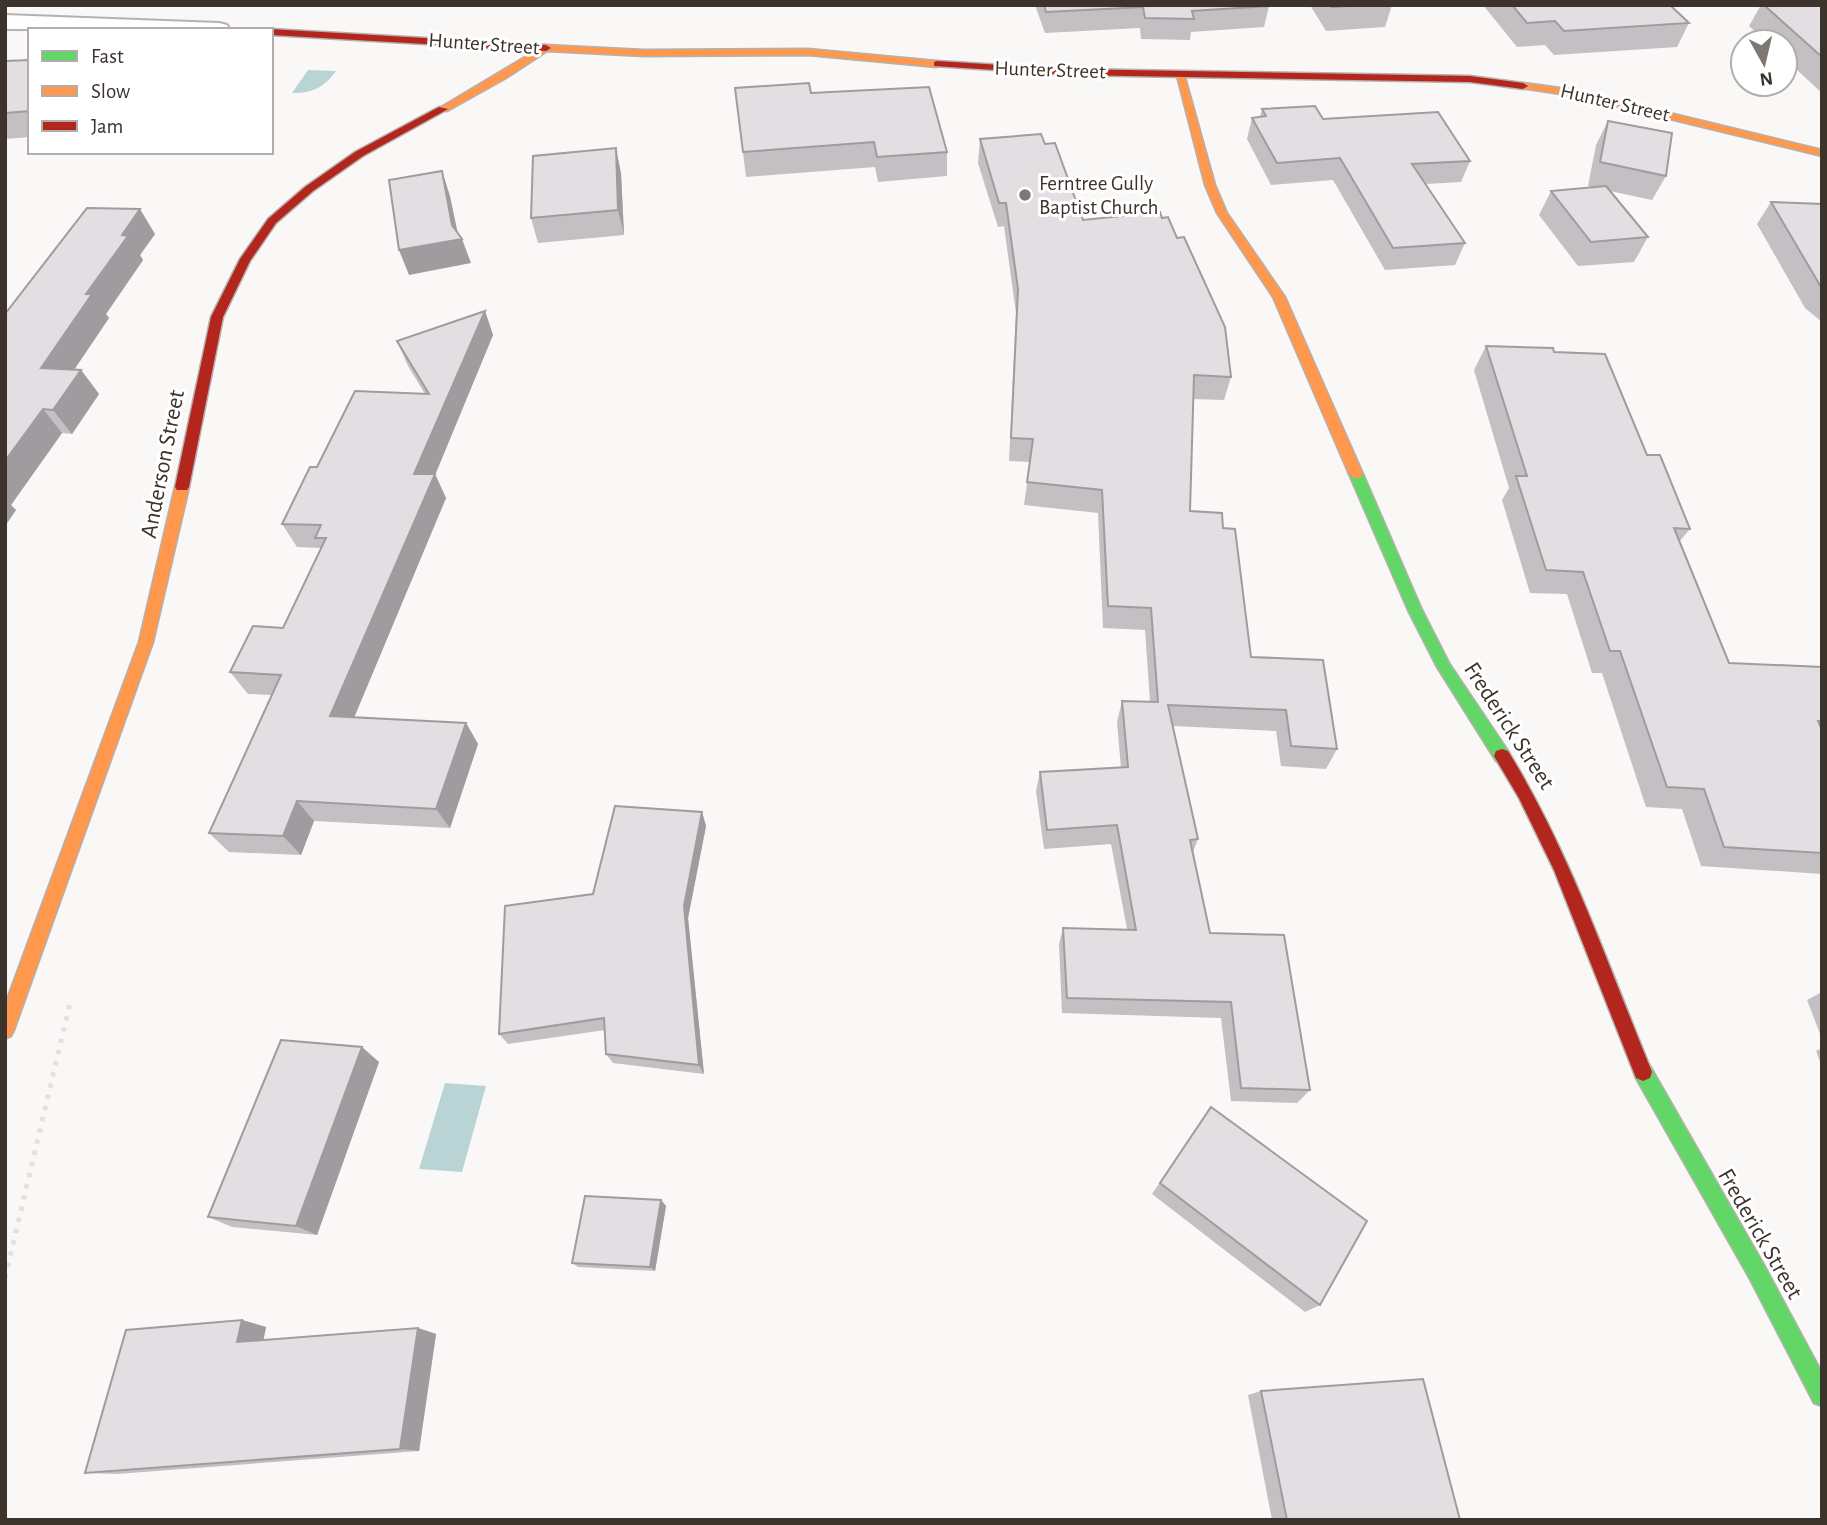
<svg xmlns="http://www.w3.org/2000/svg" width="1827" height="1525" font-family="'Alegreya Sans',sans-serif">
  <style>
    .water { fill: #bad4d6 }
    .lines { fill: none; stroke-linecap: round; stroke-linejoin: round }
    .street-casing { stroke: #b6b1ae; stroke-width: 4 }
    .fast-casing { stroke: #b6b1ae; stroke-width: 3 }
    .slow-casing { stroke: #b6b1ae; stroke-width: 3 }
    .jam-casing { stroke: #b6b1ae; stroke-width: 3 }
    .path { stroke: #e2e1e0; stroke-width: 5; stroke-dasharray: 4.5 7; stroke-linecap: butt }
    .street { fill: #fefefe; fill-rule: evenodd }
    .fast { fill: #63d668; fill-rule: evenodd }
    .slow { fill: #ff974d; fill-rule: evenodd }
    .jam { fill: #b3261e; fill-rule: evenodd }
    .wall { fill: #c3bfc2 }
    .shaded-wall { fill: #9f9b9e }
    .building { fill: #e3dee1; stroke: #9f9b9e; stroke-width: 2 }
    .poi-dot { fill: #7e7873; stroke: #fff; stroke-width: 2.5 }
    .labels { text-anchor: middle; dominant-baseline: central; stroke-width: 6; stroke-linejoin: round; paint-order: stroke }
    .far-street-label { font-size: 21px; fill: #3c332d; stroke: #fff }
    .far-poi-label { font-size: 21px; fill: #3c332d; stroke: #fff; text-anchor: start }
    .street-label { font-size: 24px; fill: #3c332d; stroke: #fff }
  </style>
  <rect width="100%" height="100%" fill="#faf8f6"/>
  <!-- water -->
  <g class="water">
    <path d="M308,70L336,71C325,87 311,94 292,93Z"/>
    <path d="M445,1083L486,1086L462,1172L419,1169Z"/>
  </g>
  <g class="lines">
    <!-- street casing -->
    <g class="street-casing">
      <path id="street" d="M5,15L219,23L227,25L230,30L5,29Z"/>
    </g>
    <!-- fast casing -->
    <g class="fast-casing">
      <g id="fast">
        <path d="M1356,469L1363,474L1422,610L1449,663L1508,751L1510,756L1508,761H1496L1437,667L1408,610L1349,474Z"/>
        <path d="M1643,1063L1650,1066L1764,1265L1822,1373V1406L1814,1403L1750,1279L1636,1078L1634,1072L1636,1066Z"/>
      </g>
    </g>
    <!-- slow casing -->
    <g class="slow-casing">
      <g id="slow">
        <path d="M545,45L644,50L808,49L937,61L942,64L937,67L808,55L644,56L547,51L506,78L447,111L438,109Z"/>
        <path d="M1176,72L1184,74L1215,185L1227,213L1285,297L1363,474L1361,477L1356,479L1349,474L1273,297L1217,213L1205,185Z"/>
        <path d="M1523,83L1575,90L1822,150V156L1575,96L1520,88V84Z"/>
        <path d="M182,482L189,487L153,642L14,1030L11,1036L5,1039V1005L139,642L175,487Z"/>
      </g>
    </g>
    <!-- jam casing -->
    <g class="jam-casing">
      <g id="jam">
        <path d="M271,29L546,45L551,48L546,51L271,35V30H269Z"/>
        <path d="M937,61L1069,69L1470,76L1523,83L1528,86L1523,89L1470,82L1069,75L934,66V62Z"/>
        <path d="M439,107L448,109L363,156L313,191L276,223L250,261L223,317L189,487L187,490H177L175,487L211,317L240,259L268,219L305,187L355,152Z"/>
        <path d="M1502,749L1508,751C1570,852 1607,963 1652,1072L1650,1078L1643,1081L1636,1078L1554,870L1519,798L1494,756L1496,751Z"/>
      </g>
    </g>
    <!-- path -->
    <path class="path" d="M5,1278L70,1003"/>
    <!-- street -->
    <use href="#street" class="street"/>
    <!-- fast -->
    <use href="#fast" class="fast"/>
    <!-- slow -->
    <use href="#slow" class="slow"/>
    <!-- jam -->
    <use href="#jam" class="jam"/>
  </g>
  <!-- wall -->
  <g class="wall">
    <path d="M1035,5H1269V6L1264,27L1191,32L1190,40L1141,39L1140,28L1045,33Z"/>
    <path d="M1310,5H1392L1385,27L1326,31Z"/>
    <path d="M1483,5H1670L1689,23L1677,47L1554,55L1545,45L1517,47Z"/>
    <path d="M1761,5H1822V93L1785,59V42H1767L1749,26Z"/>
    <path d="M30,60V137L5,139V61Z"/>
    <path d="M735,88L947,152V176L878,182L875,167L746,177Z"/>
    <path d="M1262,109L1323,119L1470,161L1461,182L1426,184L1465,243L1455,265L1385,270L1333,180L1271,185L1247,139L1252,118L1260,117Z"/>
    <path d="M1608,121L1666,176L1652,200L1610,191L1648,237L1634,262L1578,266L1539,215L1551,191L1592,187L1588,186L1596,145Z"/>
    <path d="M980,139L1045,144L1083,220L1231,377L1224,400L1193,399L1190,511L1223,528L1251,657L1337,749L1326,769L1281,766L1276,731L1173,726L1198,839L1193,852L1210,933L1310,1090L1297,1103L1231,1101L1221,1018L1062,1013L1059,944L1063,928L1127,929L1111,844L1044,849L1036,791L1040,772L1121,768L1117,722L1122,701H1150L1145,630L1103,628L1098,513L1024,505L1030,462L1009,461L1016,313L1004,226L998,227L978,163Z"/>
    <path d="M621,173L624,235L538,243L531,218Z"/>
    <path d="M1771,202L1822,204V322L1805,308L1757,224Z"/>
    <path d="M155,234L140,255L143,260L106,314L109,318L74,370H81L99,394L72,434L62,433L11,505L16,510L5,526V314Z"/>
    <path d="M485,311L493,335L435,474L446,498L354,717L466,723L478,744L450,828L314,821L301,855L229,852L209,833L272,695L248,694L230,672L283,628L321,548L297,547L282,524L317,467L425,394L408,366L397,341Z"/>
    <path d="M1486,346L1554,352L1647,455L1690,529L1679,542L1729,663L1822,667V874L1701,866L1682,809L1646,807L1602,673H1592L1567,594L1530,593L1502,500L1509,488L1474,370Z"/>
    <path d="M702,812L706,826L688,918L704,1074L613,1063L606,1054L605,1030L508,1044L499,1034L593,894Z"/>
    <path d="M1822,992V1039L1807,1000Z"/>
    <path d="M1822,1048V1067L1816,1051Z"/>
    <path d="M379,1062L317,1235L232,1227L208,1217Z"/>
    <path d="M1211,1107L1320,1305L1305,1312L1152,1194Z"/>
    <path d="M661,1200L666,1206L655,1271L578,1267L572,1263Z"/>
    <path d="M242,1320L266,1327L263,1340L418,1328L436,1334L419,1451L117,1474L85,1473Z"/>
    <path d="M1261,1391L1460,1520H1272L1248,1395Z"/>
  </g>
  <!-- shaded-wall -->
  <g class="shaded-wall">
    <path d="M616,148L621,173L624,235L618,210Z"/>
    <path d="M442,171L450,196L459,239H462L471,263L409,275L399,250Z"/>
    <path d="M140,209L155,234L140,255L143,260L106,314L109,318L59,392L41,368L122,235Z"/>
    <path d="M485,311L493,335L431,485L435,474L446,498L346,737L330,716L414,474Z"/>
    <path d="M81,370L99,394L72,434L53,410Z"/>
    <path d="M43,409L62,433L11,505L16,510L5,526V461Z"/>
    <path d="M466,723L478,744L450,828L436,809Z"/>
    <path d="M297,801L314,821L301,855L283,836Z"/>
    <path d="M702,812L706,826L688,918L704,1074L699,1065L684,906Z"/>
    <path d="M362,1047L379,1062L317,1235L296,1226Z"/>
    <path d="M661,1200L666,1206L655,1271L650,1267Z"/>
    <path d="M242,1320L266,1327L262,1348L237,1342Z"/>
    <path d="M418,1328L436,1334L419,1451L400,1449Z"/>
  </g>
  <!-- building -->
  <g class="building">
    <path d="M1044,5H1269V6L1192,11L1194,19L1145,18L1143,7L1046,12Z"/>
    <path d="M1331,5H1362L1332,7Z"/>
    <path d="M1512,5H1670L1689,23L1564,31L1555,21L1527,23Z"/>
    <path d="M1764,5H1822V57Z"/>
    <path d="M30,60V111L5,113V61Z"/>
    <path d="M809,83L811,93L929,87L947,152L877,157L874,142L743,152L735,88Z"/>
    <path d="M1315,106L1323,119L1438,112L1470,161L1412,164L1465,243L1393,248L1340,158L1277,163L1252,118L1266,116L1262,109Z"/>
    <path d="M1608,121L1672,133L1666,176L1600,162Z"/>
    <path d="M1041,134L1045,144L1055,143L1083,220L1160,212L1162,218L1168,217L1177,238L1184,237L1225,327L1231,377L1194,375L1190,511L1222,513L1223,528L1235,529L1251,657L1323,660L1337,749L1291,746L1286,710L1168,705L1198,839L1190,840L1210,933L1284,935L1310,1090L1241,1088L1231,1002L1067,998L1063,928L1136,930L1117,825L1047,830L1040,772L1128,767L1122,701L1158,702L1151,608L1108,606L1102,490L1027,482L1033,439L1011,438L1018,289L1006,203H999L980,139Z"/>
    <path d="M616,148L618,210L531,218L533,156Z"/>
    <path d="M442,171L452,225L462,239L399,250L389,180Z"/>
    <path d="M1606,186L1648,237L1591,242L1551,191Z"/>
    <path d="M1771,202L1822,204V287H1821Z"/>
    <path d="M87,208L140,209L122,235L128,236L86,294H92L41,368L81,370L53,410L43,409L5,461V314Z"/>
    <path d="M485,311L414,474H435L330,716L466,723L436,809L297,801L283,836L209,833L281,675L230,672L253,626L283,628L326,538H315L321,525L282,524L310,467H317L355,391L429,394L397,341Z"/>
    <path d="M1486,346L1553,348L1554,352L1605,354L1647,455H1660L1690,529L1674,528L1729,663L1822,667V721H1818L1822,730V853L1724,847L1704,789L1667,787L1620,651H1610L1583,572L1546,570L1516,476H1527Z"/>
    <path d="M615,806L702,812L684,906L699,1065L606,1054L604,1018L499,1034L505,906L593,894Z"/>
    <path d="M281,1040L362,1047L296,1226L208,1217Z"/>
    <path d="M1211,1107L1367,1221L1320,1305L1160,1183Z"/>
    <path d="M585,1196L661,1200L650,1267L572,1263Z"/>
    <path d="M242,1320L237,1342L418,1328L400,1449L85,1473L126,1330Z"/>
    <path d="M1423,1379L1460,1520H1287L1261,1391Z"/>
  </g>
  <!-- markers -->
  <circle class="poi-dot" cx="1025" cy="195" r="7"/>
  <g class="labels">
    <!-- far-street labels -->
    <g class="far-street-label">
      <text transform="translate(484 44) rotate(4)">Hunter Street</text>
      <text transform="translate(1050 70) rotate(2)">Hunter Street</text>
      <text transform="translate(1615 103) rotate(13)">Hunter Street</text>
    </g>
    <!-- far-poi labels -->
    <g class="far-poi-label">
      <text x="1039" y="183">Ferntree Gully<tspan x="1039" dy="24">Baptist Church</tspan></text>
    </g>
    <!-- street labels -->
    <g class="street-label">
      <text transform="translate(163 464) rotate(-79)">Anderson Street</text>
      <text transform="translate(1509 726) rotate(57)">Frederick Street</text>
      <text transform="translate(1760 1234) rotate(60)">Frederick Street</text>
    </g>
  </g>
  <!-- border -->
  <rect width="1827" height="1525" fill="none" stroke="#3c332d" stroke-width="14"/>
  <!-- legend -->
  <rect x="28" y="28" width="245" height="126" fill="#ffffff" stroke="#b1adab" stroke-width="2"/>
  <rect x="42" y="51" width="35" height="10" fill="#63d668" stroke="#b1adab" stroke-width="2"/>
  <text x="91" y="63" font-size="21" fill="#3c332d">Fast</text>
  <rect x="42" y="86" width="35" height="10" fill="#ff974d" stroke="#b1adab" stroke-width="2"/>
  <text x="91" y="98" font-size="21" fill="#3c332d">Slow</text>
  <rect x="42" y="121" width="35" height="10" fill="#b3261e" stroke="#b1adab" stroke-width="2"/>
  <text x="91" y="133" font-size="21" fill="#3c332d">Jam</text>
  <!-- north arrow -->
  <g transform="translate(1764 63) rotate(172)"><circle r="33" fill="#ffffff" stroke="#b1adab" stroke-width="2"/>
  <path d="M0-5L12 26L0 18L-12 26Z" fill="#7e7873"/>
  <text y="-10" font-size="19" font-weight="bold" text-anchor="middle" fill="#3c332d">N</text>
  </g>
</svg>
